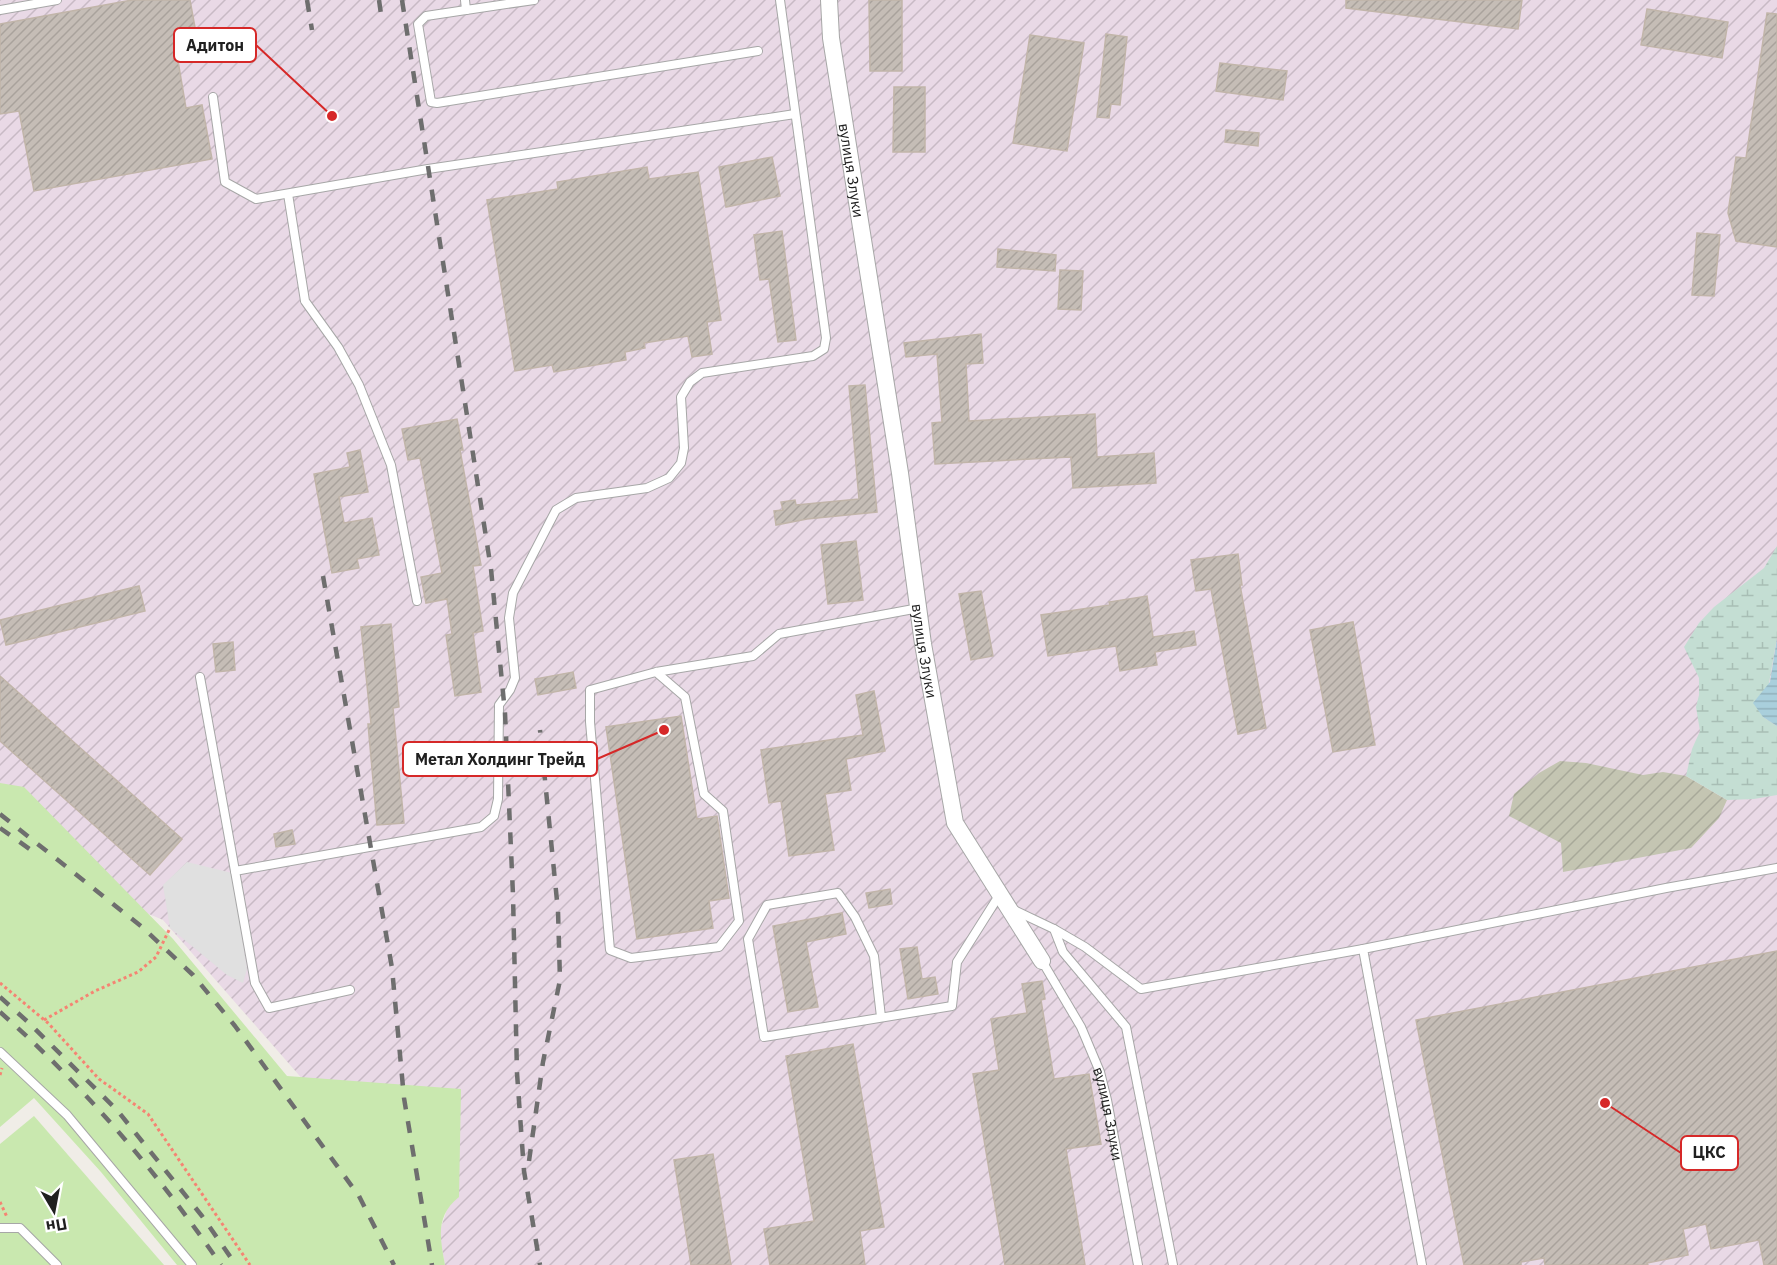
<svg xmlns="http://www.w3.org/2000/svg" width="1777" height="1265" font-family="'IBM Plex Sans',sans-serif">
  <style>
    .industrial { fill: url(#industrial-furrows) }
    .construction { fill: url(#construction-furrows) }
    .grass { fill: #c9e8af }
    .wetland { fill: url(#wetland-marsh) }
    .parking { fill: #e0e0e0 }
    .water { fill: url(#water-rules) }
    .building { fill: url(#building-hatch); stroke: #c1b5a9; stroke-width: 1.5 }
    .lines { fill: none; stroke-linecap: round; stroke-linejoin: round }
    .lane-casing { stroke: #a7a7a7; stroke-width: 10 }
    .street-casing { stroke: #a7a7a7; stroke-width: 18 }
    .path { stroke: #f58473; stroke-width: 3; stroke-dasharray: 3 3; stroke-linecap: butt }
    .lane { stroke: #fff; stroke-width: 8 }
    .street { stroke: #fff; stroke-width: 16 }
    .rail { stroke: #6e6e6e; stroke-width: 4.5; stroke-dasharray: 12 12; stroke-linecap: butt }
    .labels { text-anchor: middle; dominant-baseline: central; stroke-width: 4.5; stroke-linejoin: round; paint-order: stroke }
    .street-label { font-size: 15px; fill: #202020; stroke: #fff }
    .leader { fill: none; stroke: #d62828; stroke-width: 2 }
    .callout-dot { fill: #d62828; stroke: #fff; stroke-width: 2 }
    .callout { fill: #fff; stroke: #d62828; stroke-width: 2 }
    .callout-label { font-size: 16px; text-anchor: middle; font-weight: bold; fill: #202020 }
  </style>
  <defs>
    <pattern id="industrial-furrows" width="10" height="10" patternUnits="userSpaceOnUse" patternTransform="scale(1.5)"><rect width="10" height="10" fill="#e9d9e6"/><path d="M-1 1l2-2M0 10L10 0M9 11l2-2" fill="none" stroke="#c8bac5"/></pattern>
    <pattern id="construction-furrows" width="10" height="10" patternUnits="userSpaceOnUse" patternTransform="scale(1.5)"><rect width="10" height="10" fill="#c4c5b2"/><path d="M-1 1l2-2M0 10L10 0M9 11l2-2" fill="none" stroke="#a8a999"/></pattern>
    <pattern id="wetland-marsh" width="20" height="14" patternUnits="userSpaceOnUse" patternTransform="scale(1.5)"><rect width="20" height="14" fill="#c4ded3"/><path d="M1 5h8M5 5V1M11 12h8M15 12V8" fill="none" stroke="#a8beb5"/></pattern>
    <pattern id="water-rules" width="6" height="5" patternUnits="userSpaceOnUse" patternTransform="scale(1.5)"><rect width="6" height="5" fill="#a9cfdc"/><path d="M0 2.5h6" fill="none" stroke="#91b1bc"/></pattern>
    <pattern id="building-hatch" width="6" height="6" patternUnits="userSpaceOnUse" patternTransform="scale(1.5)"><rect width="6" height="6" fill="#c5bdb6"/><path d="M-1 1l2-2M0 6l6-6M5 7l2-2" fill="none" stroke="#a9a29c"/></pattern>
  </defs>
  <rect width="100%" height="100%" fill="#f0ede7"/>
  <!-- industrial -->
  <path class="industrial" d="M0,0H1777V1265H445L439,1234L448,1206L312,1090L163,920L0,851Z"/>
  <!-- construction -->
  <path class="construction" d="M1560,761L1586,763L1643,775L1663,772L1686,776L1727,800L1719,818L1691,848L1563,872L1561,843L1509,816L1514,794L1539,773Z"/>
  <!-- grass -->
  <g class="grass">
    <path d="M0,783L24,787L173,939L287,1076L461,1089L459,1197C435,1216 440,1238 445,1265H177L101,1172L34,1098L0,1127Z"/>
    <path d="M34,1116L164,1265H0V1144Z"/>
  </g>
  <!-- wetland -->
  <path class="wetland" d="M1777,546V638L1763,717L1777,726V795L1754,799L1727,800L1686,776L1692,749L1700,731L1696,707L1699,695V678L1684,647L1699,623L1714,607L1764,568Z"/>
  <!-- parking -->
  <path class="parking" d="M187,862L232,873L247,969L243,983L227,975L170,928L163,885Z"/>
  <!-- water -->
  <path class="water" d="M1777,638V726L1763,717L1753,703L1770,682Z"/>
  <!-- building -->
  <g class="building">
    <path d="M132,0H190L196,33L174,37L186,108L202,105L212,159L34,191L19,111L0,114V24Z"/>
    <path d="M869,0H902V71H870Z"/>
    <path d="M1346,0H1522L1518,29L1346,8Z"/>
    <path d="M1647,9L1728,22L1722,58L1641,45Z"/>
    <path d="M1767,13L1777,14V247L1736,241L1728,213L1736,157L1746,158Z"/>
    <path d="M1106,34L1127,37L1120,105L1111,104L1109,118L1097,117Z"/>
    <path d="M1030,35L1084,43L1067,151L1013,143Z"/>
    <path d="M1220,63L1287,71L1283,100L1216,91Z"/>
    <path d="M894,87H925V152H893Z"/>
    <path d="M1226,130L1259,133L1258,146L1225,142Z"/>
    <path d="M772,157L780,196L726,207L719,167Z"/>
    <path d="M647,167L649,179L698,172L721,320L707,322L712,354L692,357L688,336L644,343L645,348L625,352L626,360L554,372L552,365L515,371L487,200L558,189L557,182Z"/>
    <path d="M782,231L796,340L778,342L769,279L760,280L754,235Z"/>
    <path d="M1697,233L1720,235L1714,296L1692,295Z"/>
    <path d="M998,249L1056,255L1055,271L997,267Z"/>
    <path d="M1060,270L1083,271L1081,310L1058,309Z"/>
    <path d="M981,334L983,363L966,364L969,421L1095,414L1097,457L1154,453L1156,483L1073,488L1071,457L935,464L932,423L942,422L937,354L906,357L904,343Z"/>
    <path d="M865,385L877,512L807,519L776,525L774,511L783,510L781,502L795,500L796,505L859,499L849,386Z"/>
    <path d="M457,419L463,450H460L481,565L473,566L483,631L473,633L481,692L455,696L446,635L452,634L447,599L426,603L421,577L442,573L420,458L408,460L402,429Z"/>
    <path d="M360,450L368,492L339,497L344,523L372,518L379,555L357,559L359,568L332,573L314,474L350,467L347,453Z"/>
    <path d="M856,541L863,600L828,604L821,545Z"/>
    <path d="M1238,554L1242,585H1240L1266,728L1238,734L1211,589L1196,591L1191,560Z"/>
    <path d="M139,586L145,611L6,645L0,620Z"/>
    <path d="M981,591L993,656L971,660L959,594Z"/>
    <path d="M1147,596L1153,637L1194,631L1196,645L1155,652L1157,665L1120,671L1116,646L1048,656L1041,615L1110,605L1109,602Z"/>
    <path d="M1353,622L1375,745L1333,752L1310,630Z"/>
    <path d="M391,624L399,707L393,708L404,823L377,825L368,724H371L361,627Z"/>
    <path d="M233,642L235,670L216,672L213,644Z"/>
    <path d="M573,672L576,688L538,695L535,679Z"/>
    <path d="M0,676L182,839L150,875L0,741Z"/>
    <path d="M874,691L885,751L846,759L851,790L825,794L834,850L789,856L781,801L769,803L761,750L863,735L856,695Z"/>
    <path d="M681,716L697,819L717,816L729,898L709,901L713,928L637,939L606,727Z"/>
    <path d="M292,830L295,844L276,847L274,834Z"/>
    <path d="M890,889L892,904L869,908L866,893Z"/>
    <path d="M842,913L846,934L806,942L818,1007L788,1012L773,926Z"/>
    <path d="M917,947L922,979L935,977L938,994L908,999L900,949Z"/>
    <path d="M1777,951V1265H1764L1759,1240L1711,1249L1706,1224L1683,1229L1688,1255L1647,1263L1648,1265H1545L1544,1258L1521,1262V1265H1464L1416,1020Z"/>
    <path d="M1042,981L1045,999L1041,1000L1054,1079L1089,1074L1101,1144L1066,1149L1085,1265H1005L973,1074L999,1070L991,1019L1027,1013L1022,984Z"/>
    <path d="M853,1044L884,1227L860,1231L865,1265H770L764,1229L814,1221L786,1056Z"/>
    <path d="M713,1154L731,1265H691L674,1160Z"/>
  </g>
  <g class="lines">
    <!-- lane casing -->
    <g class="lane-casing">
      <g id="lane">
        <path d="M465,0L466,10L534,0"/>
        <path d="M0,10L57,0"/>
        <path d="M466,10L426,16L418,24L431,102L437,103L758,51"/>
        <path d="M213,97L225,182L256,199L428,169L795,114"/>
        <path d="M288,194L305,301L338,347L359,385L391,465L417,601"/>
        <path d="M656,672L685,697L704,794L723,811L739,921L719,947L631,958L610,950L590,722V690L656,672L753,656L779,634L919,608"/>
        <path d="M200,677L235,871L481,827L494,816L498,799L499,705L510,690L515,678L509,618L513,593L556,510L576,498L647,488L669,478L681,463L684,448L681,397L690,382L702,373L813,356L824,349L826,338L780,0"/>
        <path d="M235,871L255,983L269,1008L350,990"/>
        <path d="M1014,910L1054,929L1063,952L1126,1027L1173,1265"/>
        <path d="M1054,929L1085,947L1141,989L1363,949"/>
        <path id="s1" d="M1042,961L1081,1027L1100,1072L1107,1100L1138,1265"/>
        <path d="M881,1017L874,956L855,917L838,893L767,905L748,939L764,1037L952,1006L957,962L1000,894"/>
        <path d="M0,1052L67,1115L192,1265"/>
        <path d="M0,1228H20L57,1265"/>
        <path d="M1422,1265L1363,949L1666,888L1777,868"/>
      </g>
    </g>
    <!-- street casing -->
    <g class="street-casing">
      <g id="street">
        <path id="s2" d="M829,0L831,38L900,473L923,644L955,823L1042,961"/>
      </g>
    </g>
    <!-- path -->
    <g class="path">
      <path d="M0,983L48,1023L99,1079L148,1114L250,1265"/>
      <path d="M44,1020L95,991L138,972L156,957L170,928"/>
      <path d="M0,1075L2,1068"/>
      <path d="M0,1202L7,1217"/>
    </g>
    <!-- lane -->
    <use href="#lane" class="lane"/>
    <!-- street -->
    <use href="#street" class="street"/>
    <!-- rail -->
    <g class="rail">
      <path d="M307,0L312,30"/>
      <path d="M379,0L382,21"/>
      <path d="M402,0L491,569L505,713L513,895L517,1073L524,1171L540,1265"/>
      <path d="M323,576L392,968L404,1098L432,1265"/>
      <path d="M0,814L142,927L193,975L235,1026L359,1196L394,1265"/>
      <path d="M0,828L38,855"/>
      <path d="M0,997L28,1022L117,1110L202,1216L236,1265"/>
      <path d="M0,1012C84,1086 158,1173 221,1265"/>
      <path d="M529,1161L543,1062L560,980L558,911L540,730"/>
    </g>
  </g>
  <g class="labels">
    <!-- street labels -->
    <g class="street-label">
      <text stroke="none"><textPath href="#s2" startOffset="172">вулиця Злуки</textPath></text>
      <text stroke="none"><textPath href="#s2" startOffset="658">вулиця Злуки</textPath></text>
      <text stroke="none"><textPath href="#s1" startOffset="168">вулиця Злуки</textPath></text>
    </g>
  </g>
  <!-- callouts -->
  <path class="leader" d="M332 116L256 45M664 730L597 759M1605 1103L1681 1153"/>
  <g class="callout-dot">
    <circle cx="332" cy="116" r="6"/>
    <circle cx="664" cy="730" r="6"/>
    <circle cx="1605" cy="1103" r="6"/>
  </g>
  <g class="callout">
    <rect x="174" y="28" width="82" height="34" rx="6"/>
    <rect x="403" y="742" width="194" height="34" rx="6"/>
    <rect x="1681" y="1136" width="57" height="34" rx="6"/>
  </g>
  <g class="callout-label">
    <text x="215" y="51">Адитон</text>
    <text x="500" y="765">Метал Холдинг Трейд</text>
    <text x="1709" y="1158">ЦКС</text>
  </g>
  <!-- north arrow -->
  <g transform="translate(54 1211) rotate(170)" stroke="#ffffff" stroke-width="4.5" paint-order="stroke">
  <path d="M0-4.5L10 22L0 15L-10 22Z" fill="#202020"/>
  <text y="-9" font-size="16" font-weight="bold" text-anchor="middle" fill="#202020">Пн</text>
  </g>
</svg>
